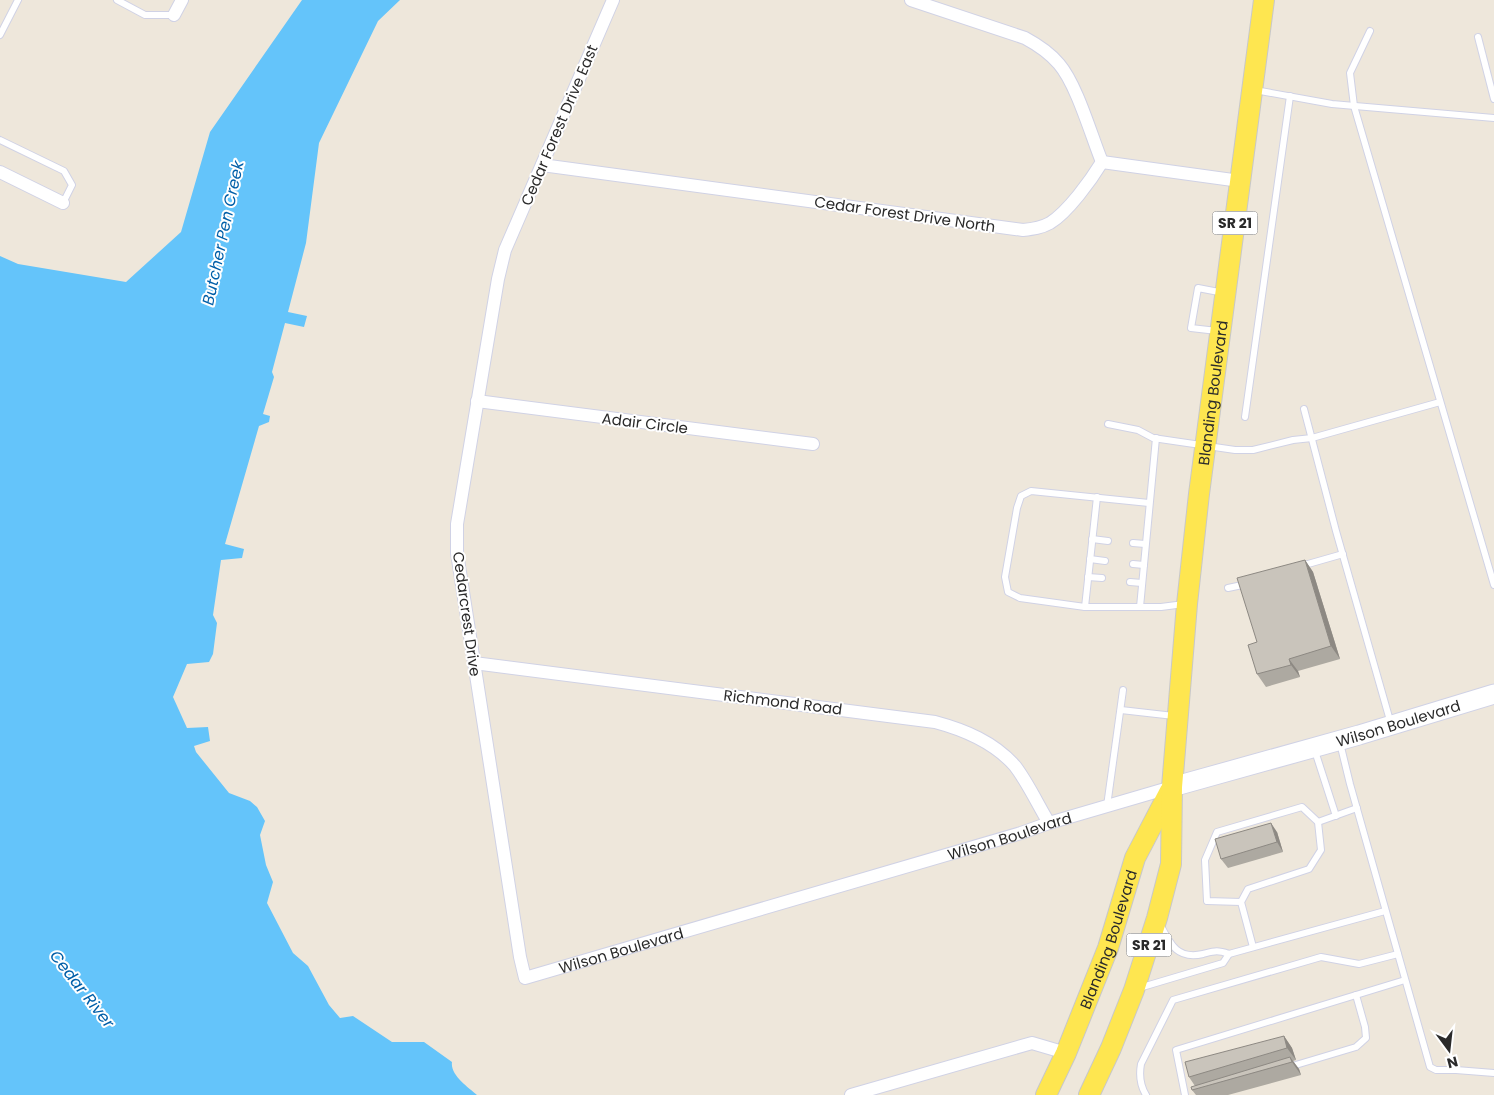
<svg xmlns="http://www.w3.org/2000/svg" width="1494" height="1095" font-family="Poppins,sans-serif">
  <style>
    .water { fill: #64c4fa }
    .lines { fill: none; stroke-linecap: round; stroke-linejoin: round }
    .lane-casing { stroke: #d0d2e5; stroke-width: 8 }
    .street-casing { stroke: #d0d2e5; stroke-width: 14 }
    .secondary-casing { stroke: #d0d2e5; stroke-width: 21 }
    .primary-casing { stroke: #c8c8c8; stroke-width: 22 }
    .lane { stroke: #fff; stroke-width: 6 }
    .street { stroke: #fff; stroke-width: 12 }
    .secondary { stroke: #fff; stroke-width: 19 }
    .primary { stroke: #fee650; stroke-width: 20 }
    .wall { fill: #ada9a1 }
    .shaded-wall { fill: #8d8983 }
    .building { fill: #c9c4bb; stroke: #8d8983 }
    .labels { text-anchor: middle; dominant-baseline: central; stroke-width: 4; stroke-linejoin: round; paint-order: stroke }
    .shield { fill: #fff; stroke: #6a6a6a; stroke-width: 1 }
    .shield-label { font-size: 14px; font-weight: bold; fill: #2a2a2a }
    .street-label { font-size: 15px; fill: #2a2a2a; stroke: #fff }
    .water-label { font-size: 16px; font-style: italic; fill: #005fa8; stroke: #fff }
  </style>
  <rect width="100%" height="100%" fill="#eee7db"/>
  <!-- water -->
  <path class="water" d="M302,0H400L378,21L319,143L306,243L288,312L307,316L304,327L285,323L272,372L274,377L263,414L270,416L269,422L259,426L225,544L244,549L242,558L221,560L213,615L217,623L213,654L209,662L187,664L173,697L187,728L208,727L210,741L194,746L196,752L229,793L250,801L257,807L265,821L260,835L266,865L273,882L267,903L293,953L308,966L329,1005L340,1018L353,1016L392,1042H424L452,1062C450,1075 468,1087 477,1095H0V256L18,264L126,282L181,232L210,132Z"/>
  <g class="lines">
    <!-- lane casing -->
    <g class="lane-casing">
      <g id="lane">
        <path d="M117,0L145,15H174"/>
        <path d="M1370,31L1350,73L1354,106L1494,585"/>
        <path d="M0,35L18,0"/>
        <path d="M1478,37L1494,99"/>
        <path d="M1255,90L1332,104L1494,118"/>
        <path d="M0,140L64,171L72,185L63,203"/>
        <path d="M1217,331L1191,328L1198,288L1224,293"/>
        <path d="M1304,409L1336,531L1391,724"/>
        <path d="M1245,417L1290,96"/>
        <path d="M1108,424L1138,430L1153,438L1235,450H1253L1293,440L1312,438L1440,402"/>
        <path d="M1156,438L1140,607H1161L1184,604"/>
        <path d="M1092,539L1108,541"/>
        <path d="M1133,543L1145,544"/>
        <path d="M1090,559L1105,561"/>
        <path d="M1133,564L1144,565"/>
        <path d="M1301,566L1343,554"/>
        <path d="M1088,577L1102,578"/>
        <path d="M1130,582L1142,583"/>
        <path d="M1228,588L1247,584"/>
        <path d="M1085,607L1097,497"/>
        <path d="M1140,607H1085L1020,598L1008,592L1005,577L1017,508L1021,496L1031,491L1149,503"/>
        <path d="M1121,710L1174,716"/>
        <path d="M1340,743L1350,784L1430,1067L1436,1070H1456L1494,1073"/>
        <path d="M1314,748L1336,816"/>
        <path d="M1107,806L1123,690"/>
        <path d="M1318,822L1357,808"/>
        <path d="M1241,902L1207,901L1205,860L1217,832L1302,807L1318,822L1321,850L1309,869L1248,889L1241,902L1253,947"/>
        <path d="M1160,924C1170,944 1177,960 1203,954C1215,951 1217,950 1229,954L1385,911"/>
        <path d="M1139,988L1223,963L1229,954"/>
        <path d="M1289,1067L1356,1047L1366,1038L1365,1027L1356,995"/>
        <path d="M1146,1095C1140,1085 1139,1075 1141,1064L1173,1000L1321,957L1359,964L1398,954"/>
        <path d="M1185,1095L1176,1050L1405,980"/>
      </g>
    </g>
    <!-- street casing -->
    <g class="street-casing">
      <g id="street">
        <path id="s1" d="M613,0L505,250L498,279L457,524V553L520,957L525,978L1021,833L1049,823L1172,787"/>
        <path d="M911,0L1025,38C1038,45 1049,52 1059,64C1077,85 1091,135 1102,162"/>
        <path d="M174,15L182,0"/>
        <path d="M1102,162L1240,181"/>
        <path d="M542,165L1023,230C1033,229 1041,228 1050,223C1068,212 1091,180 1102,162"/>
        <path d="M0,172L63,203"/>
        <path d="M477,401L813,444"/>
        <path d="M474,663L935,722C965,730 994,742 1015,766C1028,783 1038,805 1049,823"/>
        <path d="M851,1095L1032,1043L1066,1053"/>
      </g>
    </g>
    <!-- secondary casing -->
    <g class="secondary-casing">
      <g id="secondary">
        <path id="s2" d="M1172,787L1359,735L1494,694"/>
      </g>
    </g>
    <!-- primary casing -->
    <g class="primary-casing">
      <g id="primary">
        <path id="s3" d="M1046,1095L1066,1053L1108,948L1135,858L1170,791"/>
        <path id="s4" d="M1089,1095L1111,1048L1134,990L1157,918L1171,864L1172,787L1187,604L1199,494L1264,0"/>
      </g>
    </g>
    <!-- lane -->
    <use href="#lane" class="lane"/>
    <!-- street -->
    <use href="#street" class="street"/>
    <!-- secondary -->
    <use href="#secondary" class="secondary"/>
    <!-- primary -->
    <use href="#primary" class="primary"/>
  </g>
  <!-- wall -->
  <g class="wall">
    <path d="M1305,560L1313,572L1340,659L1298,671L1300,677L1266,687L1257,674V642Z"/>
    <path d="M1277,832L1283,852L1228,868L1221,859Z"/>
    <path d="M1284,1036L1292,1048L1296,1060L1293,1061L1299,1069L1301,1075L1228,1095H1196L1192,1090L1195,1086L1189,1077Z"/>
  </g>
  <!-- shaded-wall -->
  <g class="shaded-wall">
    <path d="M1305,560L1313,572L1340,659L1331,646Z"/>
    <path d="M1289,659L1298,671L1300,677L1291,665Z"/>
    <path d="M1271,823L1277,832L1283,852L1277,842Z"/>
    <path d="M1284,1036L1292,1048L1296,1060L1287,1048Z"/>
    <path d="M1290,1057L1299,1069L1301,1075L1292,1062Z"/>
  </g>
  <!-- building -->
  <g class="building">
    <path d="M1305,560L1331,646L1289,659L1291,665L1257,674L1248,645L1257,642L1237,578Z"/>
    <path d="M1271,823L1277,842L1221,859L1215,839Z"/>
    <path d="M1284,1036L1287,1048L1189,1077L1185,1062Z"/>
    <path d="M1290,1057L1292,1062L1192,1090L1191,1087Z"/>
  </g>
  <g class="labels">
    <!-- shield labels -->
    <g class="shield">
      <rect x="1212.5" y="211.5" width="45" height="23" rx="4"/>
      <rect x="1126.5" y="933.5" width="45" height="23" rx="4"/>
    </g>
    <g class="shield-label">
      <text x="1235" y="223">SR 21</text>
      <text x="1149" y="945">SR 21</text>
    </g>
    <!-- street labels -->
    <g class="street-label">
      <text transform="translate(559 125) rotate(-67)">Cedar Forest Drive East</text>
      <text transform="translate(905 214) rotate(8)">Cedar Forest Drive North</text>
      <text stroke="none"><textPath href="#s4" startOffset="719">Blanding Boulevard</textPath></text>
      <text transform="translate(645 423) rotate(7)">Adair Circle</text>
      <text transform="translate(467 614) rotate(82)">Cedarcrest Drive</text>
      <text transform="translate(783 702) rotate(7)">Richmond Road</text>
      <text stroke="none"><textPath href="#s2" startOffset="235">Wilson Boulevard</textPath></text>
      <text stroke="none"><textPath href="#s1" startOffset="1515">Wilson Boulevard</textPath></text>
      <text stroke="none"><textPath href="#s3" startOffset="168">Blanding Boulevard</textPath></text>
      <text stroke="none"><textPath href="#s1" startOffset="1110">Wilson Boulevard</textPath></text>
    </g>
    <!-- water labels -->
    <g class="water-label">
      <text transform="translate(223 233) rotate(-78)">Butcher Pen Creek</text>
      <text transform="translate(82 989) rotate(52)">Cedar River</text>
    </g>
  </g>
  <!-- north arrow -->
  <g transform="translate(1449 1050) rotate(165)" stroke="#ffffff" stroke-width="4" paint-order="stroke">
  <path d="M0-4L9 19L0 12L-9 19Z" fill="#2a2a2a"/>
  <text y="-8" font-size="14" font-weight="bold" text-anchor="middle" fill="#2a2a2a">N</text>
  </g>
</svg>
